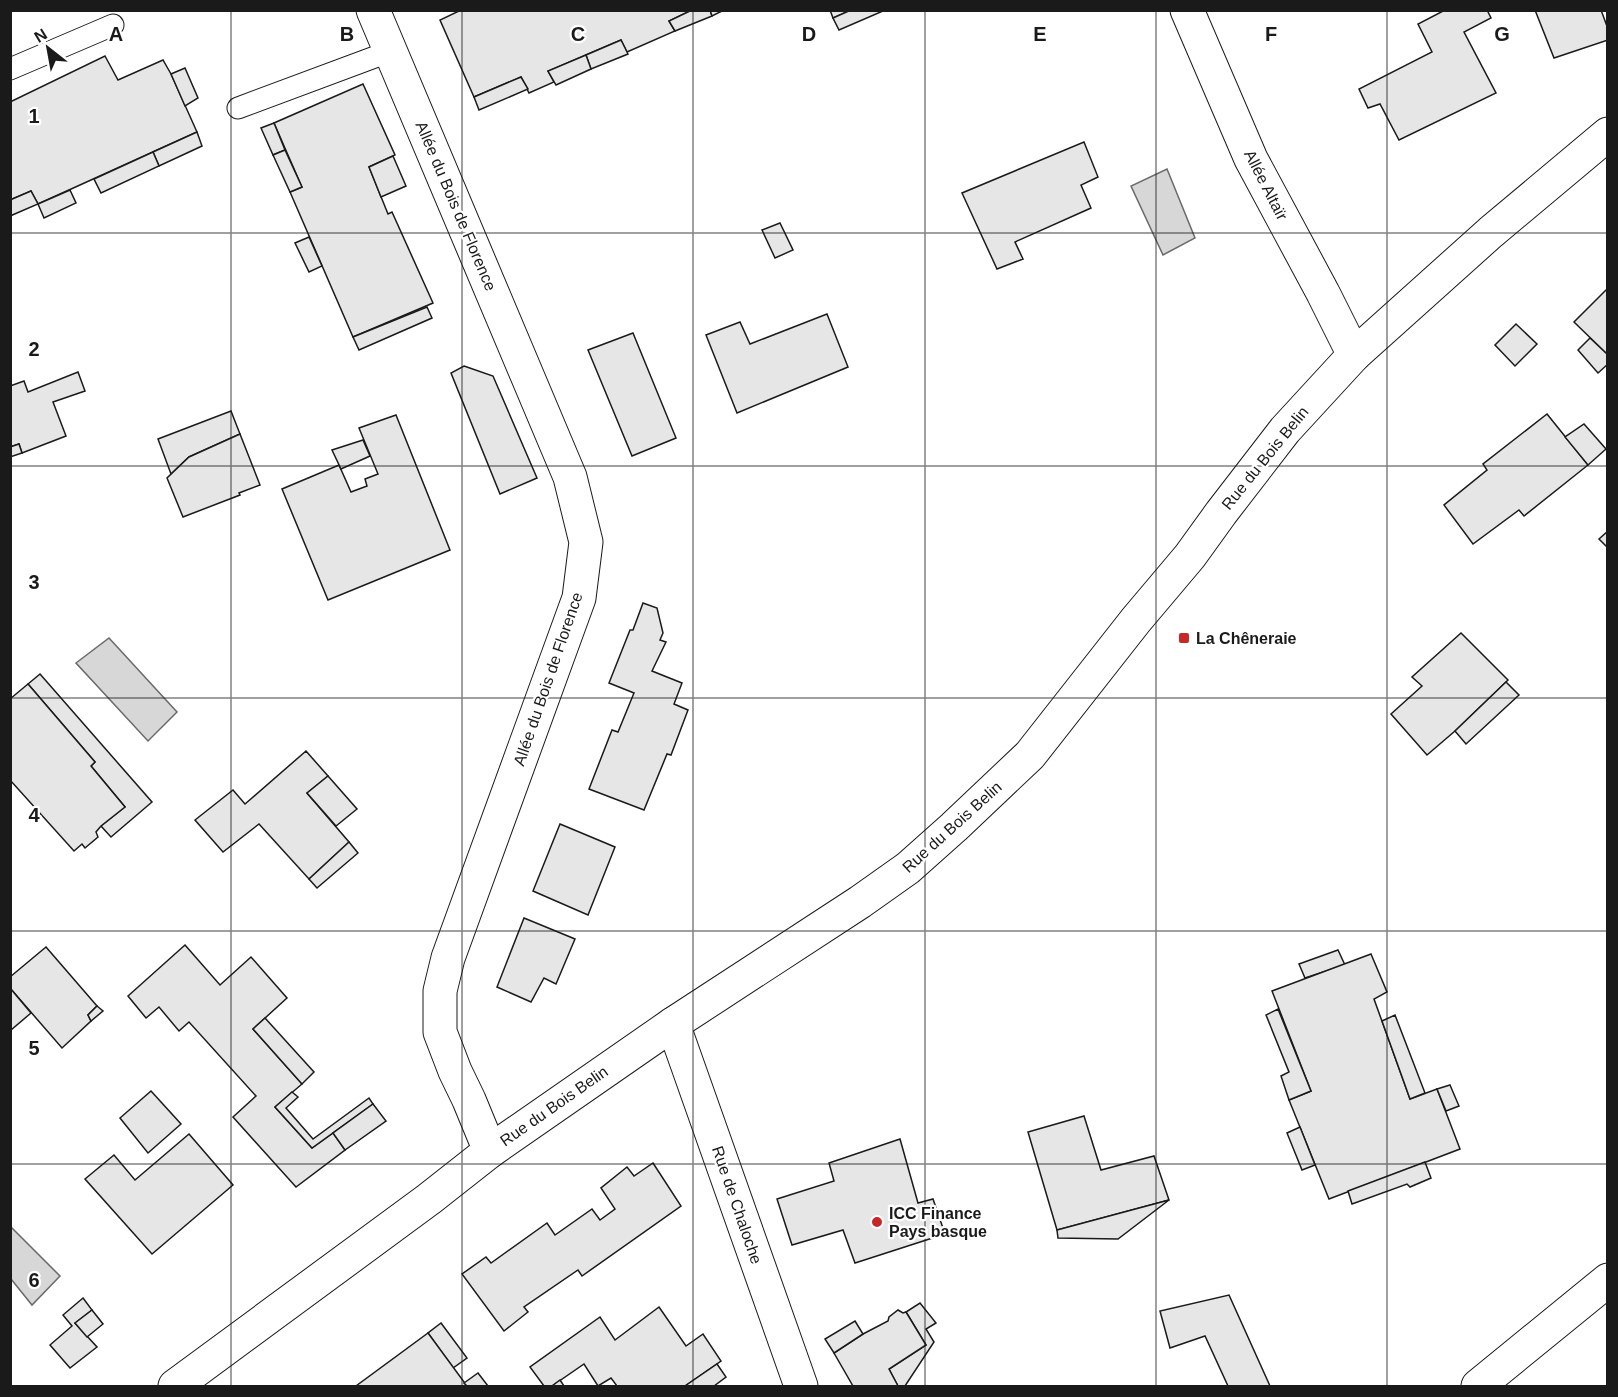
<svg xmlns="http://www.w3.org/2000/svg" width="1618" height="1397" font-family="Arial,sans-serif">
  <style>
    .water { fill: #d7d7d7; stroke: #6a6a6a; stroke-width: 1.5 }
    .building { fill: #e6e6e6; stroke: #1a1a1a; stroke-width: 1.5 }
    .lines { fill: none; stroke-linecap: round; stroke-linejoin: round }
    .service-casing { stroke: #1a1a1a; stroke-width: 23 }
    .minor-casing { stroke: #1a1a1a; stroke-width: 35 }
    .tertiary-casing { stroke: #1a1a1a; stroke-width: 35 }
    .service { stroke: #fff; stroke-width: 21 }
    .minor { stroke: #fff; stroke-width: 33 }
    .tertiary { stroke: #fff; stroke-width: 33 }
    .grid { fill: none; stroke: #1a1a1a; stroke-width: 1.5; stroke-opacity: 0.55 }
    .poi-dot { fill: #c62828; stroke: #fff; stroke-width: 2 }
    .labels { text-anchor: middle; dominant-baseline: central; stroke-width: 4.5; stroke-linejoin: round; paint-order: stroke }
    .street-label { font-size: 16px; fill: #1a1a1a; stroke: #fff }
    .poi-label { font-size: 16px; font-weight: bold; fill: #1a1a1a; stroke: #fff; text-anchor: start }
    .grid-label { font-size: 20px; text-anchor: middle; font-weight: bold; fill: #1a1a1a; stroke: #fff; stroke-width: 4.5; stroke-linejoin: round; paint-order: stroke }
  </style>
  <rect width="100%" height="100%" fill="#fff"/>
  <!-- water -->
  <g class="water">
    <path d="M1167,169L1195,238L1163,255L1131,186Z"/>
    <path d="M109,638L177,712L148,741L76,663Z"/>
    <path d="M10,1226L60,1276L32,1305L11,1279Z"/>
  </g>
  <!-- building -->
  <g class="building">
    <path d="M461,10H692L669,21L675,31L627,52L621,40L548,71L554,82L529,93L521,77L474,97L440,20Z"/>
    <path d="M692,10H710L712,16L675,31L669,21Z"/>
    <path d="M710,10H724L712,16Z"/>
    <path d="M830,10H851L833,18Z"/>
    <path d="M851,10H882L883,11L839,30L833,18Z"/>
    <path d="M1445,10H1487L1491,18L1464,32L1496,93L1399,140L1380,104L1368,108L1359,89L1432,52L1418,24Z"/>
    <path d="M1535,10H1601L1608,29V40L1554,58Z"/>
    <path d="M621,40L628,54L591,69L586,55Z"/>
    <path d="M586,55L591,69L556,85L548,71Z"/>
    <path d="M105,56L118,80L163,60L171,74L197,132L38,204L31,191L10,200V102Z"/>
    <path d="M185,68L198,98L185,106L171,74Z"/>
    <path d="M521,77L528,89L479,110L474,97Z"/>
    <path d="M363,84L395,155L369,167L388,214L392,212L433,303L353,337L290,192L302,187L274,123Z"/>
    <path d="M274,123L285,150L273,155L261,128Z"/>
    <path d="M197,132L202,146L159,166L153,152Z"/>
    <path d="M1084,142L1098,177L1081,185L1091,208L1015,242L1023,259L997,269L962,193Z"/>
    <path d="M285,150L302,187L290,192L273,155Z"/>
    <path d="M153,152L159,166L101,193L94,179Z"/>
    <path d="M393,156L406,186L381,197L369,167Z"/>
    <path d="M70,190L76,203L44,218L38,204Z"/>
    <path d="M31,191L38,204L10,216V200Z"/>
    <path d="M780,223L793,250L775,258L762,230Z"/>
    <path d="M309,237L322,266L309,272L295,243Z"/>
    <path d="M1608,288V355L1574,322Z"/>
    <path d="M427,307L432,318L359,350L353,337Z"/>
    <path d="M827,314L848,367L737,413L706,335L740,322L750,344Z"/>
    <path d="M1516,324L1537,344L1515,366L1495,345Z"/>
    <path d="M633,333L676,438L632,456L588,350Z"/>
    <path d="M1590,338L1608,355V364L1598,373L1578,350Z"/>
    <path d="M464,366L493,376L537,478L500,494L451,373Z"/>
    <path d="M78,372L85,391L53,402L66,436L22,453L19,444L10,447V386L24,381L28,392Z"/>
    <path d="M231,411L240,434L189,457L171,474L158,439Z"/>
    <path d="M1547,414L1588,465L1524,516L1519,510L1473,544L1444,505L1487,470L1483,464Z"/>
    <path d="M396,415L450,550L328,600L282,489L339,465L351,492L367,486L365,479L378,474L359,428Z"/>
    <path d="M1584,424L1606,449L1588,465L1565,437Z"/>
    <path d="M240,434L260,485L239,493L240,495L183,517L167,478L189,457Z"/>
    <path d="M363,440L370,456L341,469L332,450Z"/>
    <path d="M19,444L22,453L10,457V447Z"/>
    <path d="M1608,531V548L1599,539Z"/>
    <path d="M643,603L657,608L663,633L660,640L666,642L652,671L682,683L674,704L688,710L671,755L667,754L644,810L589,789L612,730L618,732L634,693L609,683L630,630H633Z"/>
    <path d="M1461,633L1508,680L1455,731L1427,755L1391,714L1422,686L1412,677Z"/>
    <path d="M40,674L152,802L111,837L101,826L125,807L91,766L95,762L28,684Z"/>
    <path d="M1506,682L1519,695L1466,744L1455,731Z"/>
    <path d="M28,684L95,762L91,766L125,807L101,826L96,832L98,837L85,848L82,844L74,851L10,780V699Z"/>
    <path d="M306,751L328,776L307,793L349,842L309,879L259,824L223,852L195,820L233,790L245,804Z"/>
    <path d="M328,776L357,809L336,826L307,793Z"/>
    <path d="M560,824L615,847L588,915L533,891Z"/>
    <path d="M349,842L358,853L317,888L309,879Z"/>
    <path d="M524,918L575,939L556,984L544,978L531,1002L497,987Z"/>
    <path d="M185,945L220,985L251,957L287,998L253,1029L302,1084L275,1107L312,1148L333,1133L345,1150L296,1187L233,1117L256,1096L189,1022L179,1031L159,1007L146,1018L128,996Z"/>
    <path d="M46,947L97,1006L88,1015L91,1021L62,1048L10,988V977Z"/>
    <path d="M1338,950L1345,965L1305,978L1299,964Z"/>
    <path d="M1371,954L1387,992L1374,999L1410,1099L1437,1089L1460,1149L1329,1199L1289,1100L1311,1091L1272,991Z"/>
    <path d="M10,988L31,1013L11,1030L10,1029Z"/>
    <path d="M97,1006L103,1011L91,1021L88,1015Z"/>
    <path d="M1278,1009L1311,1091L1289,1100L1281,1076L1289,1072L1266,1015Z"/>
    <path d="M1395,1015L1425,1093L1410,1099L1382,1021Z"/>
    <path d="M265,1018L314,1072L302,1084L253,1029Z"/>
    <path d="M1450,1085L1459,1106L1446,1111L1437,1089Z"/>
    <path d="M151,1091L181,1124L148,1153L120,1118Z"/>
    <path d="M292,1092L298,1097L286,1108L313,1139L369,1098L373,1104L312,1148L275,1107Z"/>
    <path d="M373,1104L386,1121L345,1150L333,1133Z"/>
    <path d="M1084,1116L1101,1170L1154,1156L1169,1200L1057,1230L1028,1132Z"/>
    <path d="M1300,1127L1315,1165L1302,1170L1287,1133Z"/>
    <path d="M189,1134L233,1185L152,1254L85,1179L114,1155L135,1180Z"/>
    <path d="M900,1139L918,1203L933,1199L945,1234L855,1263L843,1230L792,1245L777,1199L834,1181L829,1163Z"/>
    <path d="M1425,1162L1431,1178L1410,1187L1407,1184L1352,1204L1348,1191Z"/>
    <path d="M653,1163L681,1206L582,1276L578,1270L524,1307L528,1312L504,1331L462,1274L486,1257L491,1263L547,1223L555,1235L592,1209L600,1220L615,1209L601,1188L627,1167L634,1176Z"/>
    <path d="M1169,1200L1118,1239L1058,1238L1057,1230Z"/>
    <path d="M1229,1295L1270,1386H1228L1205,1336L1170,1348L1160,1311Z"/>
    <path d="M83,1298L92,1310L75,1323L97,1347L70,1368L50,1345L72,1326L63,1315Z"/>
    <path d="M920,1303L936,1323L926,1329L934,1342L905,1386H898L889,1369L926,1345L906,1312Z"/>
    <path d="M659,1307L686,1346L703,1334L721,1361L685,1386H617L611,1378L598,1386L584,1364L552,1386H544L530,1367L600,1317L615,1340Z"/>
    <path d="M92,1310L103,1324L87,1337L75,1323Z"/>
    <path d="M898,1310L903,1313L906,1312L926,1345L889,1369L898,1386H853L834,1353L863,1334L888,1321L889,1317Z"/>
    <path d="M855,1321L863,1334L834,1353L825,1339Z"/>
    <path d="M441,1323L467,1358L453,1368L428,1333Z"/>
    <path d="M428,1333L467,1386H356Z"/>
    <path d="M717,1364L726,1377L714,1386H685Z"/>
    <path d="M478,1373L488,1386H467L464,1383Z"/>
    <path d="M560,1380L564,1386H552Z"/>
  </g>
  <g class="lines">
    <!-- service casing -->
    <g class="service-casing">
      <g id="service">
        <path d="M10,69L113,25"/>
        <path d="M238,108L391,51"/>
      </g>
    </g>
    <!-- minor casing -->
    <g class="minor-casing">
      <g id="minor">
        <path d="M373,10L570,477L586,542L579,598L448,958L440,991V1032L455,1071L469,1100L490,1151"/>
        <path d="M1187,10L1251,159L1323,293L1354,355"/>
        <path d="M673,1024L801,1386"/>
        <path d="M1478,1386L1608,1280"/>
      </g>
    </g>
    <!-- tertiary casing -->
    <g class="tertiary-casing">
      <path id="tertiary" d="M175,1386L429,1199L490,1151L673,1024L860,902L908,868L954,827L1030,755L1136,620L1190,556L1221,513L1285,430L1354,355L1491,232L1608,134"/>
    </g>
    <!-- service -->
    <use href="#service" class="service"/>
    <!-- minor -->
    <use href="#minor" class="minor"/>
    <!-- tertiary -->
    <use href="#tertiary" class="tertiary"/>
  </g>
  <!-- grid -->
  <path class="grid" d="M231,10V1386M462,10V1386M693,10V1386M925,10V1386M1156,10V1386M1387,10V1386M10,233H1608M10,466H1608M10,698H1608M10,931H1608M10,1164H1608"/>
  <!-- markers -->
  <g class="poi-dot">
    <rect x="1178" y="632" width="12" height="12" rx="3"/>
    <circle cx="877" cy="1222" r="6"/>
  </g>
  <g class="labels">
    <!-- street labels -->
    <g class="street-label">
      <text transform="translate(1266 185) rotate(63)">Allée Altaïr</text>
      <text transform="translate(456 206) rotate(67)">Allée du Bois de Florence</text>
      <text transform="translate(1265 458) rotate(-51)">Rue du Bois Belin</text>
      <text transform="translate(548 679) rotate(-71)">Allée du Bois de Florence</text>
      <text transform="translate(952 827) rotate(-42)">Rue du Bois Belin</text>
      <text transform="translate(554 1106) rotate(-35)">Rue du Bois Belin</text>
      <text transform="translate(737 1205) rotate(71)">Rue de Chaloche</text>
    </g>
    <!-- poi labels -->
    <g class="poi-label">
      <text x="1196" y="638">La Chêneraie</text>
      <text x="889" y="1213">ICC Finance<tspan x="889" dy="18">Pays basque</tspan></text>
    </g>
  </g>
  <g class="grid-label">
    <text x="116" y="41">A</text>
    <text x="347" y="41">B</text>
    <text x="578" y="41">C</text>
    <text x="809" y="41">D</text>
    <text x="1040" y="41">E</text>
    <text x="1271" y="41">F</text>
    <text x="1502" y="41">G</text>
    <text x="34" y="123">1</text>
    <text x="34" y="356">2</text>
    <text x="34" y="589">3</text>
    <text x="34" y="822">4</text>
    <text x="34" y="1055">5</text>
    <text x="34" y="1287">6</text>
  </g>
  <!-- border -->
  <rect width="1618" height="1397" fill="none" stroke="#1a1a1a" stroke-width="24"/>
  <!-- north arrow -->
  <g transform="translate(48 48) rotate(329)" stroke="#ffffff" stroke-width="4.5" paint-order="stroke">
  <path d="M0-4.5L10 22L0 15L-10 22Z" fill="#1a1a1a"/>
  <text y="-9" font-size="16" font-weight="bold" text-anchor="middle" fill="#1a1a1a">N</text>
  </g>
</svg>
